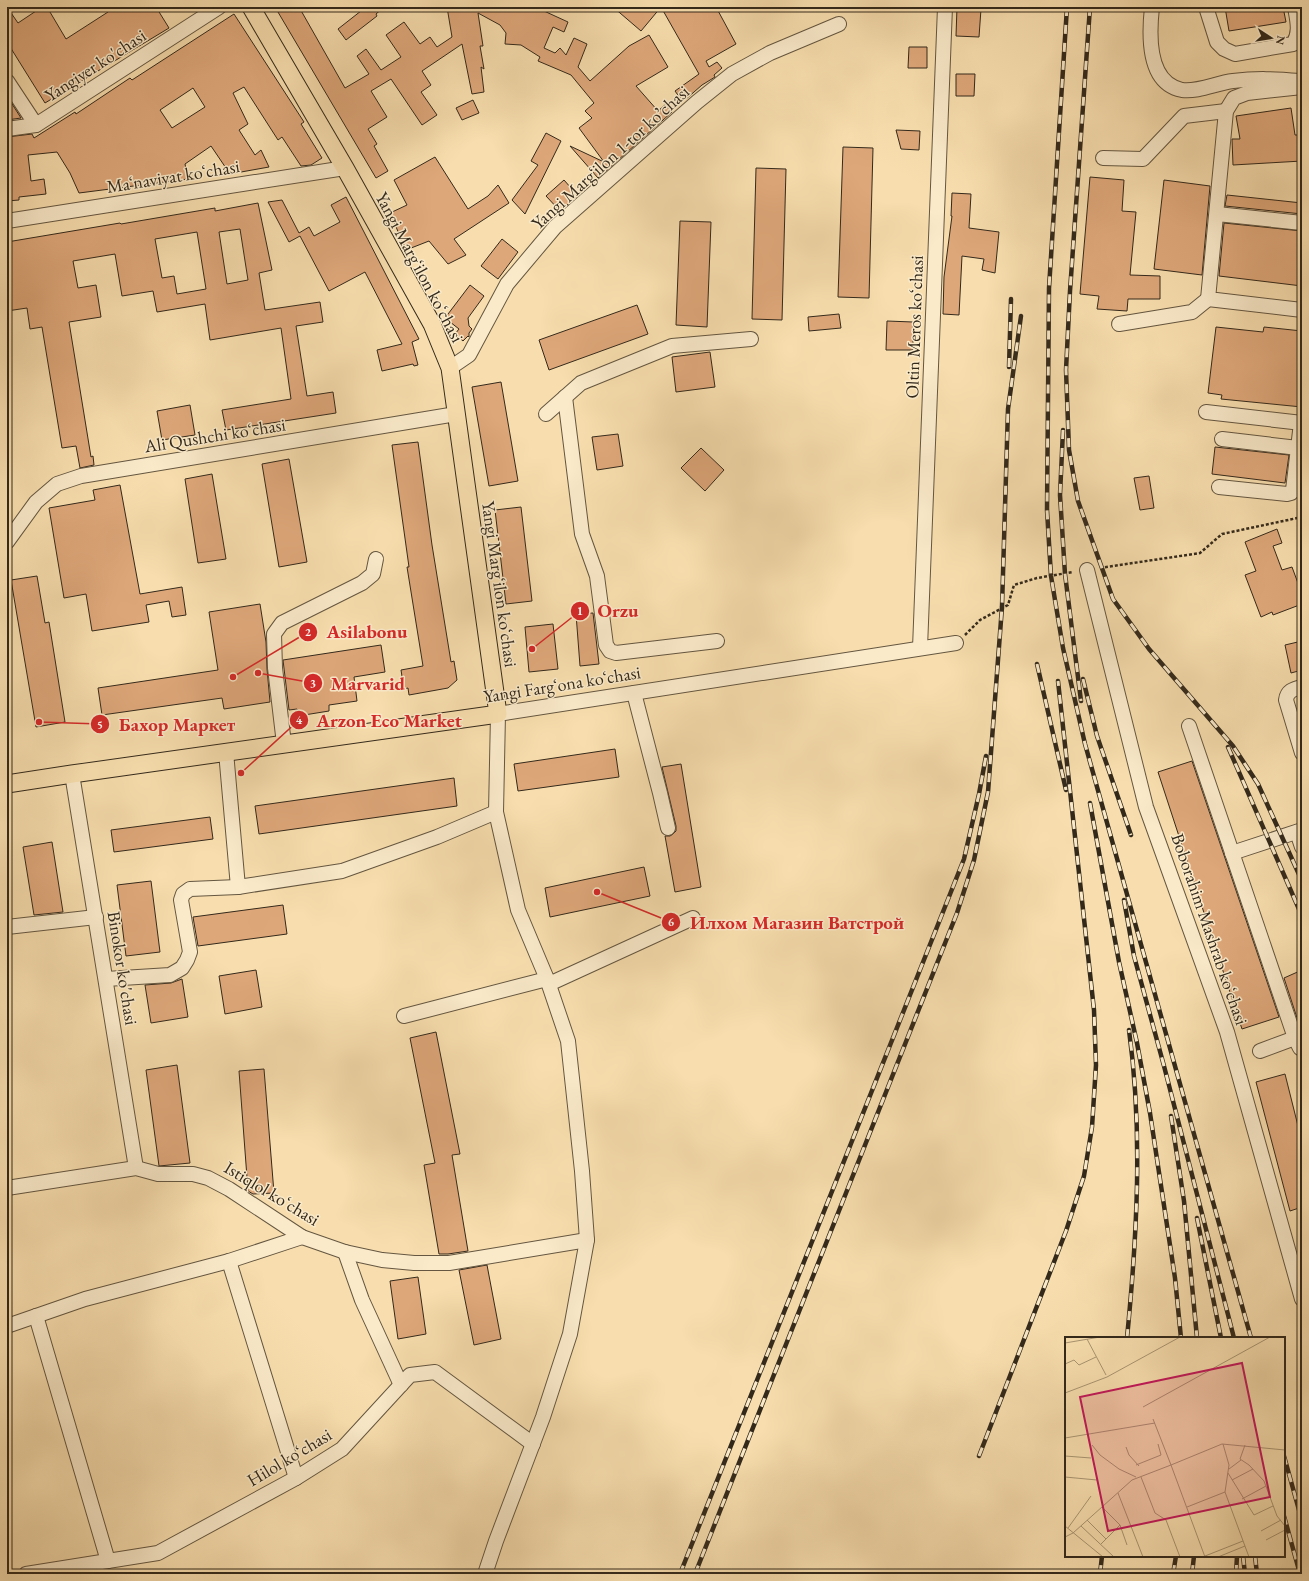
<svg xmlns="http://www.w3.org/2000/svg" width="1309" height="1581" font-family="'EB Garamond',serif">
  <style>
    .building { fill: #dea77a; stroke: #33291b; fill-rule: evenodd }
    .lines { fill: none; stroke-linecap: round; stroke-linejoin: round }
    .minor-casing { stroke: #645640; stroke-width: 16 }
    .major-casing { stroke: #33291b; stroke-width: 19 }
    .path { stroke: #33291b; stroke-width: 2.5; stroke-dasharray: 3 2; stroke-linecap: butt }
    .minor { stroke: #faeaca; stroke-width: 14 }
    .major { stroke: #f8deae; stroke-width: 17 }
    .rail-casing { stroke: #33291b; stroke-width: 4.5 }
    .rail { stroke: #faeaca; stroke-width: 3; stroke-dasharray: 9; stroke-linecap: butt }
    .labels { text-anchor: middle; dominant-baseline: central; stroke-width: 3; stroke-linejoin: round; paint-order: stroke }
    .street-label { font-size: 18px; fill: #33291b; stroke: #faeaca }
    .inset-road { fill: none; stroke: #a99673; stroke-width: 1 }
    .view { fill: #c2185b; fill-opacity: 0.15; stroke: #c2185b; stroke-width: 2 }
    .inset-edge { fill: none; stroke: #33291b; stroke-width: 2 }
    .leader { fill: none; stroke: #d62828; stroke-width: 1.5 }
    .callout-dot { fill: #d62828; stroke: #faeaca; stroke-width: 1.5 }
    .mark-label { font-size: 12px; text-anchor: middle; font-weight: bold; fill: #fff }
    .callout-label { font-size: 19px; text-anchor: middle; font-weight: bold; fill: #d62828; stroke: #faeaca; stroke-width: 3; stroke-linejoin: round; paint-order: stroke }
  </style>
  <rect width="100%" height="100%" fill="#f8deae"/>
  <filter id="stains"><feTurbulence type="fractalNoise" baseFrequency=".005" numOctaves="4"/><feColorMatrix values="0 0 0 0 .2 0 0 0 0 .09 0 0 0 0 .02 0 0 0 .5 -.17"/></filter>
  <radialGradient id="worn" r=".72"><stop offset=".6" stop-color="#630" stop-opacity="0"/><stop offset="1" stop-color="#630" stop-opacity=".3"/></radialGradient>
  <!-- building -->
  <g class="building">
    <path d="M7,7L18,23L36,11L33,7H47L66,39L108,12L104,7H156L169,28L45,103L7,42Z"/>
    <path d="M275,7H299L345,88L369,74L357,56L366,49L381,70L401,57L386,35L404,22L420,44L430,37L437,47L452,37L447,7H545L544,11L568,22L564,32L553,27L544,48L555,53L560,48L566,55L574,38L587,44L578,67L590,81L629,46L649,35L668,67L636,86L658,111L666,104L672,112L598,178L570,146L604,162L579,128L592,118L585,111L594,103L571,75L538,61L540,57L521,45L505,44L506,33L500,25L478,13L483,46H480L484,69L481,67L484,92L472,94L462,44L422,71L431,85L421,92L437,115L422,125L391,79L371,91L387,117L368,129L377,144L374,146L388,171L376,178Z"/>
    <path d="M366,7H384L376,14L377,16L346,40L338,29Z"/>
    <path d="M613,7H716L736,44L706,61L709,67L717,62L722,68L714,75L715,77L702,85L686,99L683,96L680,98L675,91L699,74L661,7L641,31Z"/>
    <path d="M957,7H975V9H981L979,37L956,36Z"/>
    <path d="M1225,7H1283L1286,22L1229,31Z"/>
    <path d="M234,14L304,122L301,124L322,158L311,165L301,166L282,137L278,140L244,87L233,93L248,124L239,130L255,155L261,150L269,167L230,174L211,146L185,164L188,179L79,193L70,173L57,152L28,155L31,181L44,179L46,194L19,197V200L7,201V137L32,134L34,138L75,112L76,114L130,78L132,80ZM193,88L205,107L172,128L160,110Z"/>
    <path d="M909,47H927V68H908Z"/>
    <path d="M956,74H975L974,96H956Z"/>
    <path d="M7,96L21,118L7,120Z"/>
    <path d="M473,100L479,113L462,120L456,108Z"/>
    <path d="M1291,108L1295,135H1302V161L1233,165L1232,139H1240L1236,116Z"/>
    <path d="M896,130L920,131L919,150L901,149Z"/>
    <path d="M546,133L561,141L525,214L512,200L538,165L531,161Z"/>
    <path d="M843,147L873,148L869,298L838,297Z"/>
    <path d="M435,157L468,209L488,196L498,185L509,203L454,239L466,255L448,264L429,241L406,250L390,213L407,205L394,180Z"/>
    <path d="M756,168L786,169L782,320L752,319Z"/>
    <path d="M1090,177L1124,180L1122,211L1136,212L1130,275L1160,276V299H1128L1127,311L1097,309L1099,296L1080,294Z"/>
    <path d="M564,180L578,196L560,211L546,196Z"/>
    <path d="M1164,180L1210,186L1202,275L1154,269Z"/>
    <path d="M952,193L971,194L969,228L999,232L995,273L982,270L984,259L962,256L959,315L943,314L944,277L952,216H951Z"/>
    <path d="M1227,195L1302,203V214L1225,206Z"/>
    <path d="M346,197L419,339L412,342L418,365L414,366L413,364L382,371L377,350L402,344L365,272L329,291L300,236L289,242L268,202L282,200L299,233L309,227L314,236L340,222L331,205Z"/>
    <path d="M258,203L272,270L259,273L265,310L320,302L323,322L296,326L307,396L333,392L336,413L226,430L222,410L291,399L281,328L210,340L205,304L157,312L153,291L122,296L115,254L73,261L78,288L96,285L101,317L69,322L91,457L93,456L94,465L80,468L76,446L62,448L42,327L30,329L27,308L7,311V242L120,223L121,224L215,208V211ZM240,229L248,280L227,284L219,232ZM197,232L206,289L177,294L174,276L162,278L155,239Z"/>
    <path d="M680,221L711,222L707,327L676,325Z"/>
    <path d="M1224,223L1302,231V286L1219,276Z"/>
    <path d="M502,239L518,252L498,279L481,266Z"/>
    <path d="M470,285L484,296L468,318L469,326L472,329L469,333V337L468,336L463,341L455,334L459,329L445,318Z"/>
    <path d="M637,305L648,334L549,370L539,340Z"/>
    <path d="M839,314L841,328L809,331L808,317Z"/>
    <path d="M887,321L913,322V350H886Z"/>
    <path d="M1216,327L1263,332L1264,327L1302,331V407L1221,399L1222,395L1208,393Z"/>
    <path d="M710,352L715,387L676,392L672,357Z"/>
    <path d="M501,382L518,481L489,486L472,387Z"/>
    <path d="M190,405L195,435L162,440L157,411Z"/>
    <path d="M618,434L623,466L597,470L592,437Z"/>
    <path d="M418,442L432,545L451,662L454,661L457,680L448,688L409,695L408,688L404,689L401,670L423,666L407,567H409L392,445Z"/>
    <path d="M1215,447L1289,455L1285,483L1212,474Z"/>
    <path d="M701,448L724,470L705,491L681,468Z"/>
    <path d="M289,459L307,562L279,567L262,464Z"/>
    <path d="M212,474L226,559L198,563L185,479Z"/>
    <path d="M1149,476L1154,508L1140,510L1134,478Z"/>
    <path d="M120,485L140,594L182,587L186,615L172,617L169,601L146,605L149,622L92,631L86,594L64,598L49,508L95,500L93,490Z"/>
    <path d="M521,507L532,601L506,604L495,510Z"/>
    <path d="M1277,529L1282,543L1273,546L1282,570L1292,567L1302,594V604L1273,615L1272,612L1261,617L1245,575L1256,571L1245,542Z"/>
    <path d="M37,576L45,623L49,622L65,722L36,727L11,580Z"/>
    <path d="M260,604L266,642L267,669L270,702L224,709L222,698L102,715L98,688L218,670L209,612Z"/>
    <path d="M593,613L599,664L580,666L576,614Z"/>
    <path d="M553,624L558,669L529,672L525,627Z"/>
    <path d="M1302,641V670L1291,673L1285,645Z"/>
    <path d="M381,645L385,672L354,677L357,701L329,705V711L298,716L297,709L289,710L283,660Z"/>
    <path d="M615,749L619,777L518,791L514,764Z"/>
    <path d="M1192,761L1279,1017L1242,1029L1158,772Z"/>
    <path d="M681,764L701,887L675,892L665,836H670L673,834L676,831V826L662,767Z"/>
    <path d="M454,778L457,806L259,834L255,806Z"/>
    <path d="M210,817L213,839L114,852L111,830Z"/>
    <path d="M52,842L63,912L34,915L23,847Z"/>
    <path d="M644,867L650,896L550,917L545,888Z"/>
    <path d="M151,881L160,952L126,956L117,885Z"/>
    <path d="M283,905L287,934L198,946L193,917Z"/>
    <path d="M256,970L262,1007L225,1014L219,976Z"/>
    <path d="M1302,970V1027H1300L1284,978Z"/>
    <path d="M182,979L188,1017L151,1023L145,985L171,983Z"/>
    <path d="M436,1032L460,1154L452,1155L468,1251L448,1254H439L424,1165L435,1163L410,1038Z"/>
    <path d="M177,1065L190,1163L159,1166L146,1070Z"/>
    <path d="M264,1069L274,1193L253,1194L248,1191L239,1071Z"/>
    <path d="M1285,1074L1302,1142V1207L1290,1211L1256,1082Z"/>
    <path d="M487,1265L501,1339L474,1345L459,1270Z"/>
    <path d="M418,1277L426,1334L398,1339L390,1281Z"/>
  </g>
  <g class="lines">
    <!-- minor casing -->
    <g class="minor-casing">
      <g id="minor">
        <path d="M1152,7C1149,34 1147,83 1182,90C1199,92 1216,83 1233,81C1257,78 1275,79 1300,81"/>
        <path d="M1206,7L1217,42L1224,49L1235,54L1293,44C1301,32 1297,20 1295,7"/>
        <path d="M7,81L36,125L219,7"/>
        <path d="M1302,87L1247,93L1234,98L1226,111L1208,299L1302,310"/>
        <path d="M7,129L36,125"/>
        <path d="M1103,158L1143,159L1184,116L1226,111"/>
        <path d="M1217,214L1302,223"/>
        <path d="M7,221L345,168"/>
        <path d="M1119,324L1192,312L1208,299"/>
        <path d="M450,368L469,355L507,284L555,227L697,102L732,74L770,53L839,24"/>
        <path d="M565,397L582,534L597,576L606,645L610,651L616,653L717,641"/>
        <path d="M1206,412L1302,423"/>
        <path d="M546,414L581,383L672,346L751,339"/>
        <path d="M1222,439L1298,448L1301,423"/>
        <path d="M1219,487L1287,494L1291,493L1293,490L1298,448"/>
        <path d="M7,542L36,502L57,484L81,476L456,414"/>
        <path d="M1087,570L1146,807L1227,1032L1302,1299"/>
        <path d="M920,648L945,7"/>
        <path d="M1302,687C1293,689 1287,691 1286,700L1302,753"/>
        <path d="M634,693L660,793L668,828"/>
        <path d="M1189,726L1295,1038L1302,1035"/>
        <path d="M284,744L275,668L274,634L282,623L362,583L373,574L376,559"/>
        <path d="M226,752L238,887"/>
        <path d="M72,774L136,1168"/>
        <path d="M1297,832L1302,847"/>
        <path d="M1232,853L1302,830"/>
        <path d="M7,927L96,917"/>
        <path d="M106,979L170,975L182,968L187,960L190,952L181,900L183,894L190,889L238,887L342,871L437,837L496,812"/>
        <path d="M549,984L693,918"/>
        <path d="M404,1016L547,979"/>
        <path d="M1260,1051L1295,1038L1300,1048L1302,1049"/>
        <path d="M7,1188L136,1168L158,1174H193L208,1178L229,1189L302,1237L345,1252L382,1260L414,1263H449L587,1240"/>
        <path d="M345,1252L362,1300L401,1385"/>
        <path d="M229,1261L296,1478"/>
        <path d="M36,1316L108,1561"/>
        <path d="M7,1326L85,1299L229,1261L302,1237"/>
        <path d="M26,1574L158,1553L296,1478L342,1449L410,1375L435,1372L533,1444"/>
        <path d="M485,1574L496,1541L543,1417L570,1334L587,1240L582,1171L568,1041L547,979L518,910L496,812L498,714L956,643"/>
      </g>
    </g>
    <!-- major casing -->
    <g class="major-casing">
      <path id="major" d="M7,784L72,774L498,714L450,368L432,324L345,168L251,7"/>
    </g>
    <!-- path -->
    <g class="path">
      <path d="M1100,568L1200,553L1222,534L1302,517"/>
      <path d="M965,635L980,620L1008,605L1014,585L1037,578L1073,572"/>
    </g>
    <!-- minor -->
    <use href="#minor" class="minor"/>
    <!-- major -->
    <use href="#major" class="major"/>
    <!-- rail casing -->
    <g class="rail-casing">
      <g id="rail">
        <path d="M1067,7L1049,288L1047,510L1051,576L1063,648L1085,744L1251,1338"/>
        <path d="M1090,7L1070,291L1066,370L1069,450L1078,501L1113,599L1149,649L1233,746L1258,784L1302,881"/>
        <path d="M1009,367L1011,299"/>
        <path d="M1063,430L1060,495L1065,574L1081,701"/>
        <path d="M1037,664L1066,790"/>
        <path d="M1083,679L1097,736L1131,835"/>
        <path d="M1228,747L1302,916"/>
        <path d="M1090,803L1119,962L1137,1043L1150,1113L1175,1278L1181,1338"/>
        <path d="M1124,900L1134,956L1164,1066L1234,1338"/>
        <path d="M1171,1116L1184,1201L1197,1338"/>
        <path d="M1197,1218L1221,1338"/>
        <path d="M1127,1338C1137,1236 1143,1132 1129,1030"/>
        <path d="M979,1456L1066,1231L1084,1176L1092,1127L1096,1065L1094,1010L1058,681"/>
        <path d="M1284,1456L1302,1521"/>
        <path d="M1284,1516L1300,1574"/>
        <path d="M1243,1556L1245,1574"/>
        <path d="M1255,1556L1257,1574"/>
        <path d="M680,1574L964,859L979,794L986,756"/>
        <path d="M695,1574L957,913L974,860L988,792L1002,607L1008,409L1021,316"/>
        <path d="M1100,1574L1102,1556"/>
        <path d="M1173,1574L1176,1556"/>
        <path d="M1192,1574L1194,1556"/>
        <path d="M1236,1574L1237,1556"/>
      </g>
    </g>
    <!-- rail -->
    <use href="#rail" class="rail"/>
  </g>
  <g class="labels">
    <!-- street labels -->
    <g class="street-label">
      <text transform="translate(95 65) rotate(-33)">Yangiyer ko'chasi</text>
      <text transform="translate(610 157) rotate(-42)">Yangi Margʻilon 1-tor koʼchasi</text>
      <text transform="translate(173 176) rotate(-9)">Maʻnaviyat koʻchasi</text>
      <text transform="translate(420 267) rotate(62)">Yangi Margʻilon koʻchasi</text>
      <text transform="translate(914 327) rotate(-88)">Oltin Meros koʻchasi</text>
      <text transform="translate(215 435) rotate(-9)">Ali Qushchi koʻchasi</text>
      <text transform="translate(500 584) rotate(82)">Yangi Margʻilon koʻchasi</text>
      <text transform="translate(562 684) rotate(-9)">Yangi Fargʻona koʻchasi</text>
      <text transform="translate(1210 929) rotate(71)">Boborahim Mashrab koʻchasi</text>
      <text transform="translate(123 968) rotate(81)">Binokor ko'chasi</text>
      <text transform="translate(272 1193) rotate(31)">Istiqlol koʻchasi</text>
      <text transform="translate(289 1457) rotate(-31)">Hilol koʻchasi</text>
    </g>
  </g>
  <!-- overview -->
  <g transform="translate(1065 1337)">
    <rect width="220" height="220" fill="#f8deae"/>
    <path class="inset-road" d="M22,2L41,38M0,6L35,0M0,27L9,23L14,28L31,20M0,56L42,40L115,0M78,70L205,0M88,82L106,128L157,107L220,113M0,101L90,86M158,107L164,128L160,155L184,220M27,108L35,118L54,132L71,140M180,108L175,122L184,128L199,144L212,179L220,189M61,110L64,118L74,129M0,119L26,121M71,128L96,118L93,107M164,132L176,123M163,136L189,178L208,169M0,140L32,143M76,140L90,176L101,183L115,220M167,143L188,132M53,156L78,220M177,162L201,149M122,170L160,155M22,183L41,202M55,188L62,208M0,189L38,220M16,189L49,220M3,191L26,159M196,194L216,183M0,200L8,196L67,143L106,128L140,220M201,203L220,193M36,207L55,188L37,170M140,219L178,204M153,220L180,209"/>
    <path class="view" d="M177,26L205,160L43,194L15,60Z"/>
    <rect width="220" height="220" class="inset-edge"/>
  </g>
  <!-- callouts -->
  <path class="leader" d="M532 649L580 611M233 677L308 632M258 673L313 683M241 773L299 720M39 722L100 724M597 892L671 922"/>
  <g class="callout-dot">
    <circle cx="532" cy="649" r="4"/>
    <circle cx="233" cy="677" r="4"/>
    <circle cx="258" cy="673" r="4"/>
    <circle cx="241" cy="773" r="4"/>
    <circle cx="39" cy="722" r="4"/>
    <circle cx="597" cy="892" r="4"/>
    <circle cx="580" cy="611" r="10"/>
    <circle cx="308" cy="632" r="10"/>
    <circle cx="313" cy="683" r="10"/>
    <circle cx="299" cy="720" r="10"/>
    <circle cx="100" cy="724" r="10"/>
    <circle cx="671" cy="922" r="10"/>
  </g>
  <g class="mark-label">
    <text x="580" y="615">1</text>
    <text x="308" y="636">2</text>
    <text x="313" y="687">3</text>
    <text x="299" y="724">4</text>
    <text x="100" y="729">5</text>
    <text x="671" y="926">6</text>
  </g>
  <g class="callout-label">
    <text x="618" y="617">Orzu</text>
    <text x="367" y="638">Asilabonu</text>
    <text x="368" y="690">Marvarid</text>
    <text x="389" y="727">Arzon Eco Market</text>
    <text x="177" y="731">Бахор Маркет</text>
    <text x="797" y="929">Илхом Магазин Ватстрой</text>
  </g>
  <!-- margin -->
  <rect width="1309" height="1581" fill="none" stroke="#f8deae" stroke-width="24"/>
  <rect x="8" y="8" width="1293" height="1565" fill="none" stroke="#33291b" stroke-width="2"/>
  <rect x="12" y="12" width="1285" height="1557" fill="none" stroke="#33291b"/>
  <!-- north arrow -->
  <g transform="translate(1271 38) rotate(102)" stroke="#faeaca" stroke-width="3" paint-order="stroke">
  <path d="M0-3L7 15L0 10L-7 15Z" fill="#33291b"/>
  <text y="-6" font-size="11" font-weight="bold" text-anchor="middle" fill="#33291b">N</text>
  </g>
  <rect width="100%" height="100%" filter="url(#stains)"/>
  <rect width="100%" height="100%" fill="url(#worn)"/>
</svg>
